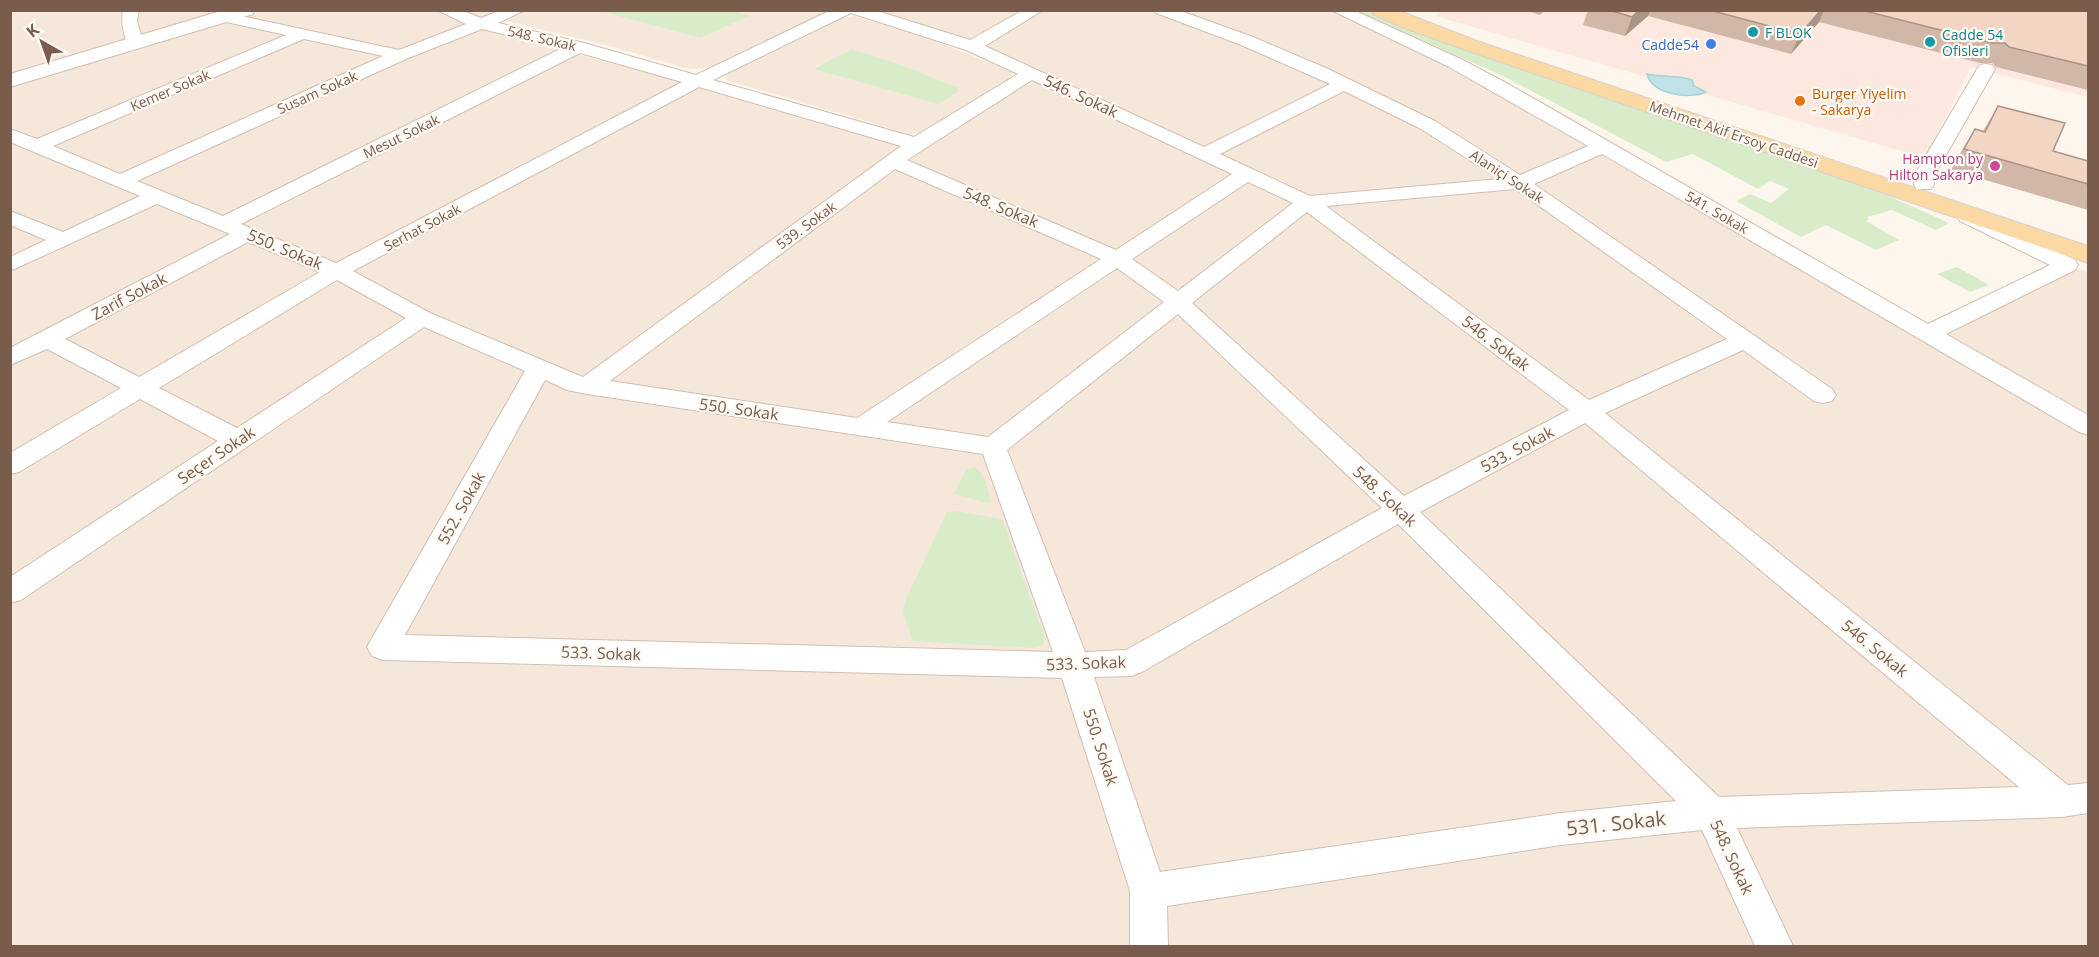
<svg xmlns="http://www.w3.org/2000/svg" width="2099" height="957" font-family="'Open Sans',sans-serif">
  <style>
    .residential { fill: #f5e8da }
    .commercial { fill: #fde8e0 }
    .green { fill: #d8ecc9 }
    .water { fill: #bfe3e8; stroke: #a5d3da; stroke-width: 1.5 }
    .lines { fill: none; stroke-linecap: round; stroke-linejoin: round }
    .minor-casing { stroke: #d1beb0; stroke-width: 2 }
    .tertiary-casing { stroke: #d1beb0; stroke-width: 2 }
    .primary-casing { stroke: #dad1cd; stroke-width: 2 }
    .minor { fill: #fff; fill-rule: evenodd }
    .tertiary { fill: #fff; fill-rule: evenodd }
    .primary { fill: #fbd9a5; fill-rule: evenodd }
    .wall { fill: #d1b7a8 }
    .shaded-wall { fill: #aa9588 }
    .building { fill: #f3d5c3; stroke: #aa9588; stroke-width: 1.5 }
    .culture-dot { fill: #0f9aa8; stroke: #fffaf3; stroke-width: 2 }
    .shop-dot { fill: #3f7fe0; stroke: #fffaf3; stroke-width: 2 }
    .food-dot { fill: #e8710a; stroke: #fffaf3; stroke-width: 2 }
    .hotel-dot { fill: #d1479c; stroke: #fffaf3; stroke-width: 2 }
    .labels { text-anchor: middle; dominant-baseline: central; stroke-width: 4.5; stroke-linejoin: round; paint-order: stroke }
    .far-culture-label { font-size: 14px; fill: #0d838f; stroke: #fffaf3; text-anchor: start }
    .far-street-label { font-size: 14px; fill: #7a5c4d; stroke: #fffaf3 }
    .far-shop-label { font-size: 14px; fill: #366cbe; stroke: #fffaf3; text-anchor: end }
    .far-food-label { font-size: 14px; fill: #c56008; stroke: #fffaf3; text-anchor: start }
    .far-hotel-label { font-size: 14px; fill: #b23c85; stroke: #fffaf3; text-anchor: end }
    .street-label { font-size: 16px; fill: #7a5c4d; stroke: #fffaf3 }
    .near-street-label { font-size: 20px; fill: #7a5c4d; stroke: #fffaf3 }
  </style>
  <rect width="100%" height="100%" fill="#fdf6ec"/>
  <!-- residential -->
  <g class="residential">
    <path d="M523,10H824V14L709,68L689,69L606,45L506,21L507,16Z"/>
    <path d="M10,11H231L100,46L11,75Z"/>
    <path d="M261,11H501L465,25L921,145L1032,74L862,11H1334L1427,56L1657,178L1924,336L2058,261L2088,272V946H11V87Z"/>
    <path d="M855,16L927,38L1011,71L1012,79L931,132L909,134L726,80L725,73L840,18Z"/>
  </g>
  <!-- commercial -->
  <path class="commercial" d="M1442,10L1993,11L2088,33V97L1971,67L1925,158L1435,16Z"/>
  <!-- green -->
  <g class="green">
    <path d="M733,11L749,16L701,38L601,11Z"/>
    <path d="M1356,11H1366L1395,24L1786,159L1889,196L1949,223L1936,230L1892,210L1867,217L1869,219L1866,221L1899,240L1876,250L1826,225L1801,237L1736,201L1750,194L1771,203L1789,189L1770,181L1758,189L1693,154L1666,162L1503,76Z"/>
    <path d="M852,49L904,66L956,87L959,91L938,104L814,69Z"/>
    <path d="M1957,267L1989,285L1970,292L1937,274Z"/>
    <path d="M974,467C985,472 988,490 991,501L987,503L954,494L967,469Z"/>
    <path d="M956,511L1002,519L1045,638L1043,645L1033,648L913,641L903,611L906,599L947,512Z"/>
  </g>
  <!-- water -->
  <path class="water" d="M1647,74C1663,78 1676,74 1692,80L1694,86L1706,92C1689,100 1652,94 1647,74Z"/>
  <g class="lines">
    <!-- minor casing -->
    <g class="minor-casing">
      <g id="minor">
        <path d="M123,10H139L137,21L143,42L141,46H129C123,35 121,23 123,10Z"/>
        <path d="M437,10H461L481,18L501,10H525L498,23L584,43L696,75L831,10H874L970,40L1023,10H1043L985,46L1204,147L1330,84L1241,45L1156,13L1154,10H1178L1253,37L1326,68L1435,121L1520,175L1588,146L1449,67L1331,10H1353L1461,59L1510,85L1928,324L2050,265L1960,221L1957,217L1960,213L1967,211L1974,213L2075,260L2078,265L2075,270L1946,334L2088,415V435L2079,432L1602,154L1534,184L1832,389L1836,395L1832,401L1823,403L1814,401L1743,350L1605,413L2068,785L2088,783V813L2062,817L1737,828L1793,946H1755L1702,830L1561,845L1167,906L1168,946H1130V891L1062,678L383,660L372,656L367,647L372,638L525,371L424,327L21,600L10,603V577L218,441L140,399L19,472L10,474V453L121,388L47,349L10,365V348L230,234L157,204L10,271V257L46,240L10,225V211L63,232L140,196L10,142V129L37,139L286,35L217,20L215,17L217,14L223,12L399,50L466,24ZM851,13L966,50L1018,74L914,137L713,80ZM482,29L562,48L223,216L137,181L406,59ZM304,39L383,56L120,174L53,146ZM580,53L682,82L336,263L241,224ZM1032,80L1232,174L1116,250L907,160ZM699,87L901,146L583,377L430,313L353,271ZM1344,91L1421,129L1499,179L1310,196L1220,154ZM895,169L1101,259L857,418L610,381ZM1248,182L1293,203L1178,291L1132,259ZM1515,189L1727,339L1589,400L1326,206ZM1307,212L1569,410L1404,496L1192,303ZM248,242L320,272L139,377L65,339ZM1117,268L1164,302L988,437L887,422ZM337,280L406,318L237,428L159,388ZM1178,314L1382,508L1126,650L1085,652L1007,450ZM545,380L567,390L587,394L983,454L1053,652L405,635ZM1585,423L2019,787L1719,797L1420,512ZM1398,524L1676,801L1561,813L1160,872L1094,677L1131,676L1142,672Z"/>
        <path d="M1986,64L1992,65L1995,69L1934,176V185L1931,189H1917L1914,185V176L1977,69L1980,65Z"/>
      </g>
    </g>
    <!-- tertiary casing -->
    <g class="tertiary-casing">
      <path id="tertiary" d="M224,10H255L253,14L10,87V74Z"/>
    </g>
    <!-- primary casing -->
    <g class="primary-casing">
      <path id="primary" d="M1371,10H1397L1477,41L2088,246V263L1463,49L1404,28L1373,14Z"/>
    </g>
    <!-- minor -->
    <use href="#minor" class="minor"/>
    <!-- tertiary -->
    <use href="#tertiary" class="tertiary"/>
    <!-- primary -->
    <use href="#primary" class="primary"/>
  </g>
  <!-- wall -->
  <g class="wall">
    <path d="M1524,10H1546L1540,15Z"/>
    <path d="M1588,10H2085L2088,11V90L1996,67L1992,63H1980L1819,22L1791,54L1648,16L1625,36L1583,25Z"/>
    <path d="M1998,106L2053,151L2088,161V210L1951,170L1962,150L1975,129L1983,131Z"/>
  </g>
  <!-- shaded-wall -->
  <g class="shaded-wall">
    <path d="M1639,10H1650L1648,16L1625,36L1632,17Z"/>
    <path d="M1821,10H1824L1819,22L1791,54L1800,34Z"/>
  </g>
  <!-- building -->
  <g class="building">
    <path d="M1609,10H1639L1632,17Z"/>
    <path d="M1709,10H1821L1800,34Z"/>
    <path d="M1861,10H2085L2088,11V66L2009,47L2005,43H1992Z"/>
    <path d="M1998,106L2065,123L2053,151L2088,161V184L1964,149L1975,129L1985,132Z"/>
  </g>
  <!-- markers -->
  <g class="culture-dot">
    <circle cx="1753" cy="32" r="6"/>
    <circle cx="1930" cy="42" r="6"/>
  </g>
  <circle class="shop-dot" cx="1711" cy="44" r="6"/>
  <circle class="food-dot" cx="1800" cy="101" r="6"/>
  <circle class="hotel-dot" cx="1995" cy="166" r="6"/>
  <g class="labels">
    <!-- far-culture labels -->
    <g class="far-culture-label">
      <text x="1765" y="32">F BLOK</text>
      <text x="1942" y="34">Cadde 54<tspan x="1942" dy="16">Ofisleri</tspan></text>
    </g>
    <!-- far-street labels -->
    <g class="far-street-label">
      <text transform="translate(542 38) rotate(13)">548. Sokak</text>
      <text transform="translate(170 90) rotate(-23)">Kemer Sokak</text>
      <text transform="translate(317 92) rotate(-24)">Susam Sokak</text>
      <text transform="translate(1734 134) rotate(19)">Mehmet Akif Ersoy Caddesi</text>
      <text transform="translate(401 136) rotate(-26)">Mesut Sokak</text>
      <text transform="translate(1507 176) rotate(33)">Alaniçi Sokak</text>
      <text transform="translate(1717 212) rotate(30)">541. Sokak</text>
      <text transform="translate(806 225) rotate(-36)">539. Sokak</text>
      <text transform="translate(422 227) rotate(-28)">Serhat Sokak</text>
    </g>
    <!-- far-shop labels -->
    <g class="far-shop-label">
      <text x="1699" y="44">Cadde54</text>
    </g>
    <!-- far-food labels -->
    <g class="far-food-label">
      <text x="1812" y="93">Burger Yiyelim<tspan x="1812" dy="16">- Sakarya</tspan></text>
    </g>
    <!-- far-hotel labels -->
    <g class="far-hotel-label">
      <text x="1983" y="158">Hampton by<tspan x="1983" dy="16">Hilton Sakarya</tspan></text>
    </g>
    <!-- street labels -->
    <g class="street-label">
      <text transform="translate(1081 96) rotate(25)">546. Sokak</text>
      <text transform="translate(1001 207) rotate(23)">548. Sokak</text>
      <text transform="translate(285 249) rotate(23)">550. Sokak</text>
      <text transform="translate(129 296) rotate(-28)">Zarif Sokak</text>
      <text transform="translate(1496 343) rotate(37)">546. Sokak</text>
      <text transform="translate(739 409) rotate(8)">550. Sokak</text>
      <text transform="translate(1517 449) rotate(-28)">533. Sokak</text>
      <text transform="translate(216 455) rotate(-34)">Seçer Sokak</text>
      <text transform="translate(1385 496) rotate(43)">548. Sokak</text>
      <text transform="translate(461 508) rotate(-61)">552. Sokak</text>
      <text transform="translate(1875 648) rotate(39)">546. Sokak</text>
      <text transform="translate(601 653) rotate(2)">533. Sokak</text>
      <text transform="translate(1086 663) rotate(-2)">533. Sokak</text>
      <text transform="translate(1101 747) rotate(72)">550. Sokak</text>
      <text transform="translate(1732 857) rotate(65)">548. Sokak</text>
    </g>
    <!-- near-street labels -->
    <g class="near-street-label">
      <text transform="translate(1616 823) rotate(-6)">531. Sokak</text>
    </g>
  </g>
  <!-- border -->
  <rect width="2099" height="957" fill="none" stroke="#7a5c4d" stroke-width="24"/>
  <!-- north arrow -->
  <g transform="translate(42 42) rotate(320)" stroke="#fffaf3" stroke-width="4.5" paint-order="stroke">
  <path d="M0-4.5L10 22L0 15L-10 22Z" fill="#7a5c4d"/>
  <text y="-9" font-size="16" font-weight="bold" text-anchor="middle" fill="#7a5c4d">K</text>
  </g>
</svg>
